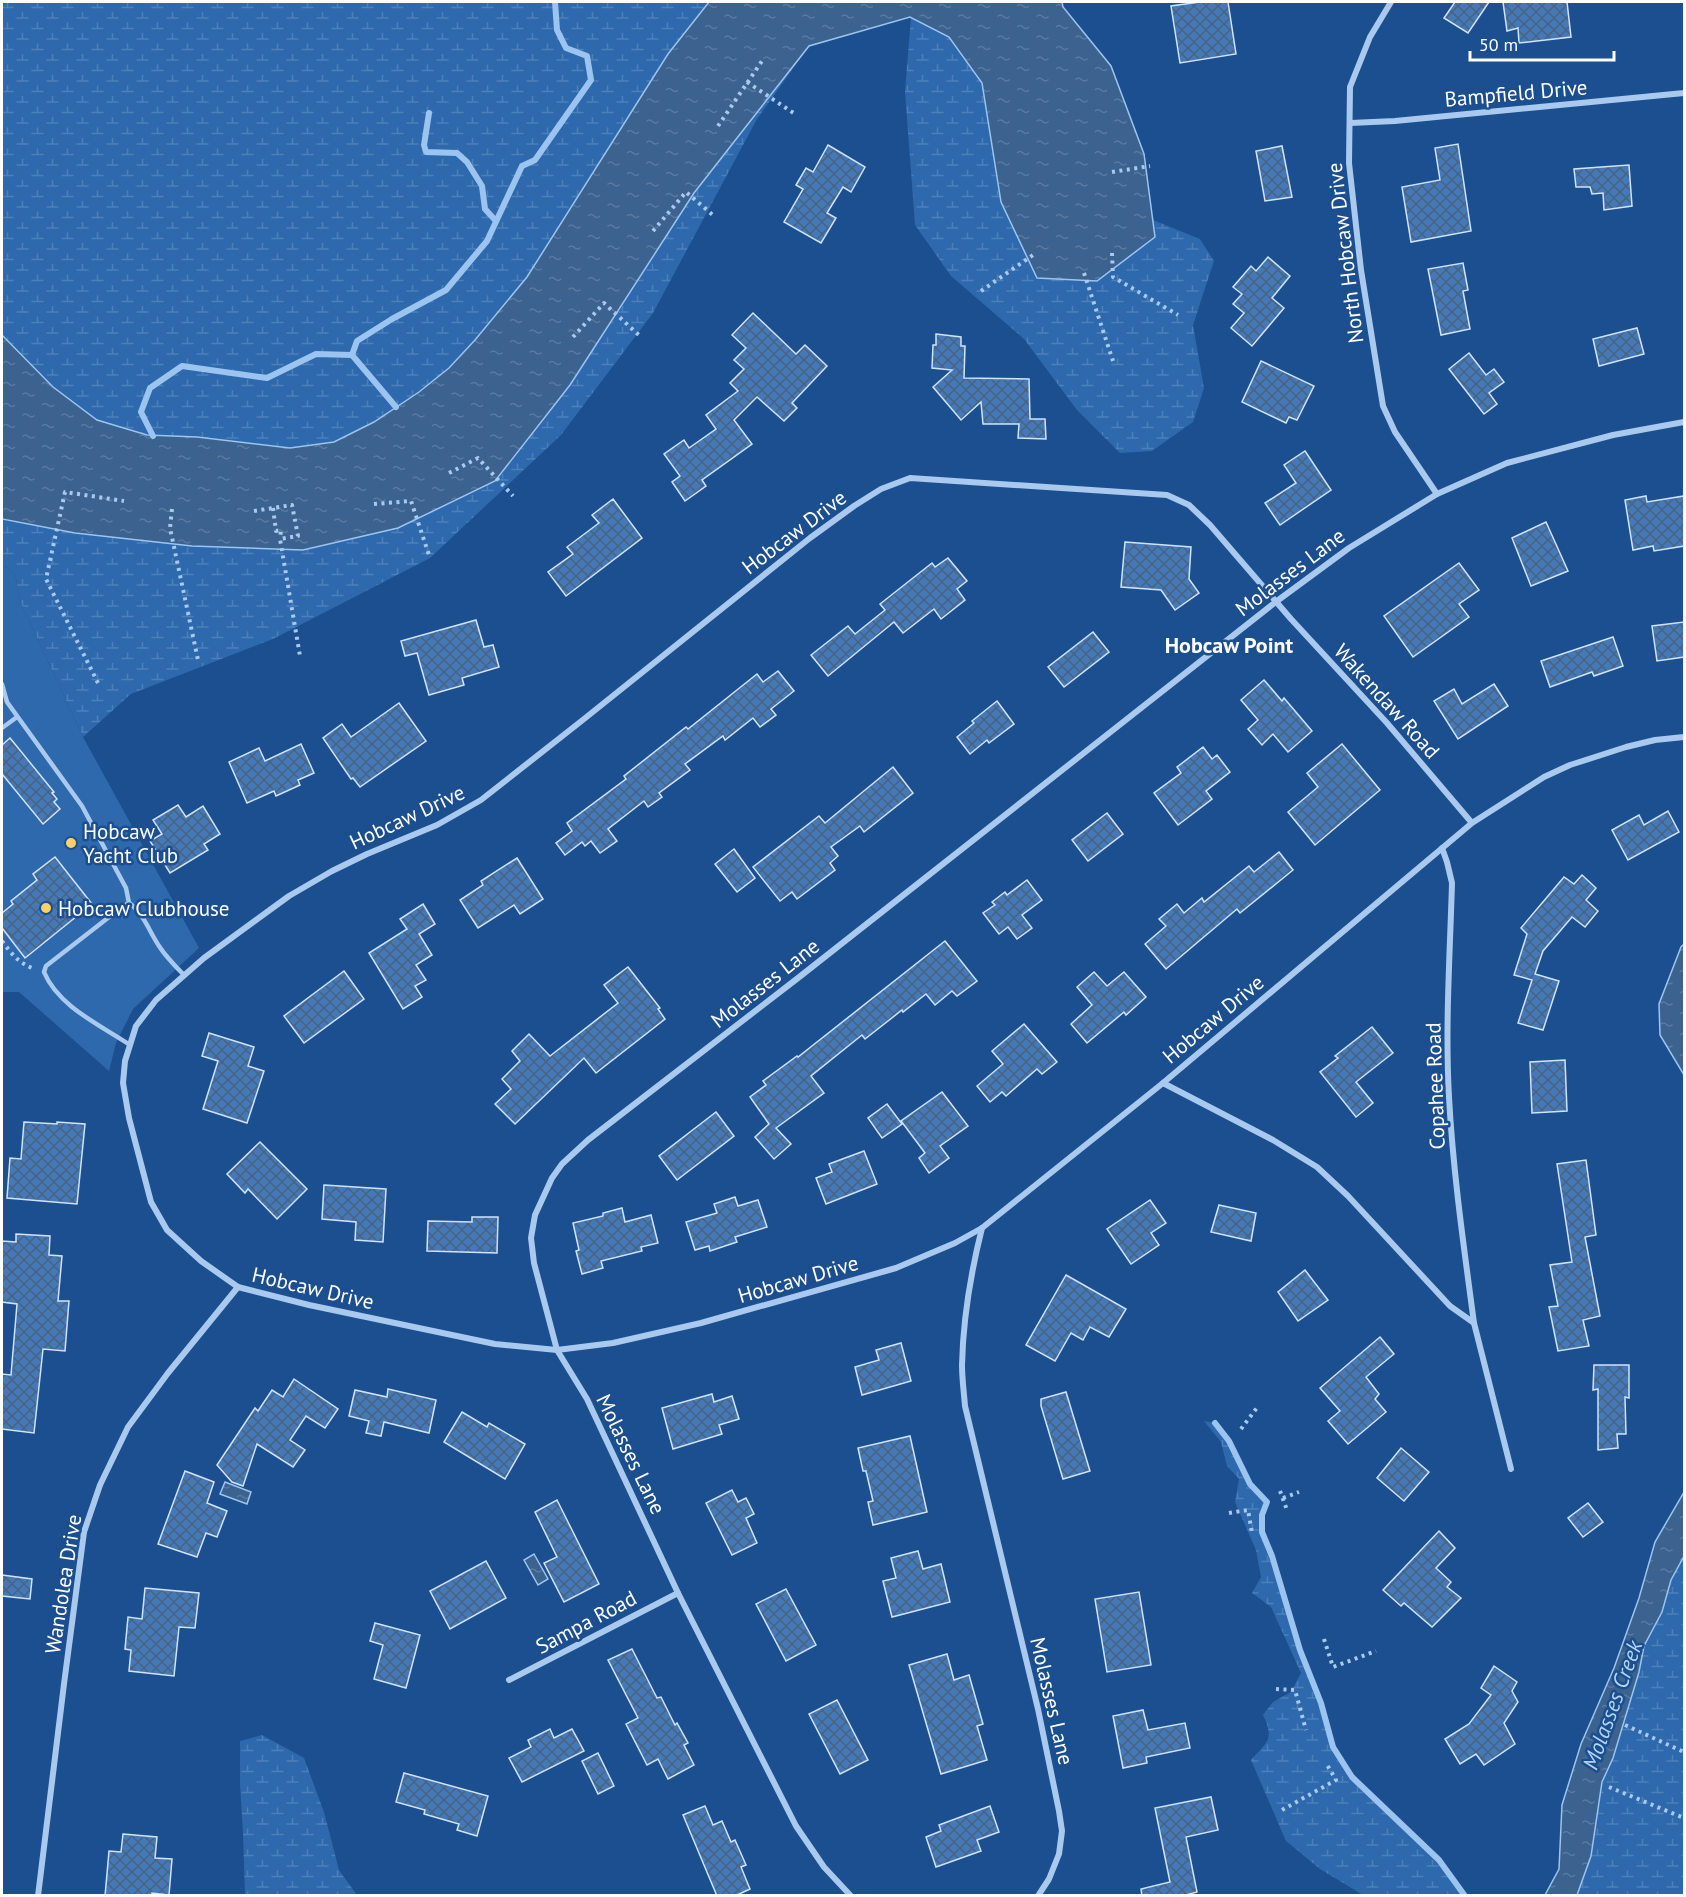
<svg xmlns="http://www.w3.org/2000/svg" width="1686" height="1897" font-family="'PT Sans',sans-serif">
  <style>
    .grass { fill: #2e69ad }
    .wetland { fill: url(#wetland-marsh) }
    .water { fill: url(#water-ripples); stroke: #9cc4f0; stroke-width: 1.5 }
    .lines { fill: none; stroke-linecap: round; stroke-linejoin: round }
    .stream { stroke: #9cc4f0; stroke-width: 6 }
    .building { fill: url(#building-cross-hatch); stroke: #cfe3fa; stroke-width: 1.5 }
    .path { stroke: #a9c9ee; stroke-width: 4; stroke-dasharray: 3 4.5; stroke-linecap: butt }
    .lane { stroke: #a9c9ee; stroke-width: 4.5 }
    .street { stroke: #a9c9ee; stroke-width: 6 }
    .poi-dot { fill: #ffd166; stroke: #1b4f8f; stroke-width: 2 }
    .labels { text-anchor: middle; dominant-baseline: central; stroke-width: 5; stroke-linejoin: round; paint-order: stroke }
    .street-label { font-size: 21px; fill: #fff; stroke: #1b4f8f }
    .poi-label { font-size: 21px; fill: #fff; stroke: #1b4f8f; text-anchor: start }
    .neighbourhood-label { font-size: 22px; font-weight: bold; fill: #fff; stroke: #1b4f8f }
    .water-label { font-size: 22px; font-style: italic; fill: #b5d3f5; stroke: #1b4f8f }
  </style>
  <defs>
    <pattern id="wetland-marsh" width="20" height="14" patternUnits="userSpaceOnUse" patternTransform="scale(1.5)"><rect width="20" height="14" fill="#2e69ad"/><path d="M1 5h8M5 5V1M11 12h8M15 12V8" fill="none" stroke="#4d80b9"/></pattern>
    <pattern id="water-ripples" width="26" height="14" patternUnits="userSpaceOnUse" patternTransform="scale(1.5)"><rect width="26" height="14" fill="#3c6290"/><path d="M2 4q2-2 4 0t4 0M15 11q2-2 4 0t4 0" fill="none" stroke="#597aa1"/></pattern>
    <pattern id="building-cross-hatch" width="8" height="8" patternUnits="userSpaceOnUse" patternTransform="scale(1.5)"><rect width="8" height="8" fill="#4478b7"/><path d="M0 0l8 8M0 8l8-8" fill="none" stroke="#486282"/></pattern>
  </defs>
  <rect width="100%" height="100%" fill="#1b4f8f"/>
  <!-- grass -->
  <path class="grass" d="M2,566C18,569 17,585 19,599L83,737L199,948L133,1009L116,1043L109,1071L19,992H2Z"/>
  <!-- wetland -->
  <g class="wetland">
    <path d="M2,2H709L648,85L527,277L475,340L449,368L419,392L374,422L334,442L290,448L197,437L147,435L97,420L53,387L2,335Z"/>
    <path d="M911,17L949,37L982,83L1001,202L1155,237L1153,220L1200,239L1214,261L1193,325L1204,388L1193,422L1152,451L1120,453L1077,410L1024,339L951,276L915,225L905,92Z"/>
    <path d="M809,46L757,119L653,313L561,435L430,558L273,639L131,694L83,737L19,599C17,585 18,569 2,566V519L75,533L192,546L303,550L570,385L694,193Z"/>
    <path d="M1204,1421L1215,1423L1229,1441L1250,1484L1267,1502L1263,1512L1262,1532L1272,1556L1300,1650L1321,1703L1333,1747L1350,1774L1439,1860L1465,1895H1363L1320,1869L1286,1841L1251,1760C1267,1742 1275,1740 1263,1715L1273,1702L1291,1692L1301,1673L1271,1607L1252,1593L1261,1577L1256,1550L1235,1502L1239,1479L1227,1466L1221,1442Z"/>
    <path d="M1684,1556V1895L1577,1896L1591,1856L1602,1782L1613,1758L1639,1672L1644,1646L1662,1612L1670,1580Z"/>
    <path d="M262,1735L304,1758L324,1812L339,1870L357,1895H245L243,1834L240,1783V1741Z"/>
  </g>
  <!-- water -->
  <g class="water">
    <path d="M709,2H1062L1063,7L1111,66L1144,154L1155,237L1097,281L1037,278L1001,202L982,83L949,37L910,17L809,46L694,193L570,385L495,481L398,528L303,550L192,546L75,533L2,519V335L53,387L97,420L147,435L197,437L290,448L334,442L374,422L419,392L449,368L475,340L527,277L668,54Z"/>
    <path d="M1684,944V1075L1660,1035L1659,1004L1681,947Z"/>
    <path d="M225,1482L251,1492L247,1504L220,1494Z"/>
    <path d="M1684,1492V1556L1671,1580L1662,1612L1644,1646L1639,1672L1613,1758L1602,1782L1591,1856L1577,1895H1545L1559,1869L1562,1805L1581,1744L1614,1668L1639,1598L1655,1542Z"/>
    <path d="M534,1554L548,1579L538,1585L524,1560Z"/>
  </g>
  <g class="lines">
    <!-- stream -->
    <g class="stream">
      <path d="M429,113L424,145L426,152L457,153L467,162L482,186L485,209L496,221"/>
      <path d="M396,407L352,355L357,341L392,319L446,290L487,241L522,166L535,160L591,80L587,56L566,48L557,30L555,2"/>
      <path d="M153,436L141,412L150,388L182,366L267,378L316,354L352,355"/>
      <path d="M1215,1423L1229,1441L1250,1484L1267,1502L1262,1515V1532L1272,1556L1300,1650L1321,1703L1333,1747L1352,1777L1439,1860L1465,1896"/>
    </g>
  </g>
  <!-- building -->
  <g class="building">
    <path d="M1200,2H1228L1236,54L1180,63L1171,6Z"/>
    <path d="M1455,2H1489L1468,33L1444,18Z"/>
    <path d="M1503,2H1567L1571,37L1519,43L1518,28L1507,31Z"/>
    <path d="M1458,144L1471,231L1411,242L1402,187L1440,180L1435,148Z"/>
    <path d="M828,145L865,167L851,192L843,187L827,213L836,218L821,243L784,222L803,189L796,185L806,168L813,172Z"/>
    <path d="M1282,146L1292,197L1265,201L1256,151Z"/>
    <path d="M1629,165L1632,206L1604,210L1603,193L1592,194L1590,187H1576L1574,169Z"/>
    <path d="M1268,257L1290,276L1272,298L1284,308L1252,346L1231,328L1244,313L1233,304L1242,294L1233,287L1251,266L1256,271Z"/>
    <path d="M1463,263L1468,290L1463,291L1470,329L1441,335L1428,269Z"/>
    <path d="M753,313L796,354L805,345L827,366L792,403L797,408L784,421L757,397L734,420L752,444L702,480L706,486L685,501L672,482L680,476L664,454L684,440L689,448L716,429L706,415L738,391L730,383L744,369L734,360L746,348L732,335Z"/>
    <path d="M1637,328L1644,354L1599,366L1593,339Z"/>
    <path d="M936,334L961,337V346H965L964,378L1029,379L1030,419H1045L1046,439L1018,438L1019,424H983L981,402L961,420L933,387L952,370L932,368L933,345H936Z"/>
    <path d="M1469,353L1486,375L1494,369L1504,382L1489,393L1497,404L1484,414L1449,369Z"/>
    <path d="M1261,361L1314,386L1297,420L1289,417L1286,423L1242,402Z"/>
    <path d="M1305,451L1331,490L1280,525L1265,503L1296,483L1284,465Z"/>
    <path d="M1646,496L1647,502L1684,496V546L1654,551L1653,546L1633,550L1625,500Z"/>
    <path d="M613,499L642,538L566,596L548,572L573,554L567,547L599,523L592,515Z"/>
    <path d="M1546,522L1568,571L1531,586L1512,538Z"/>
    <path d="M1125,542L1191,547L1189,579L1199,593L1175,610L1161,590L1121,587Z"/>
    <path d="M948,558L967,581L957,589L965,600L941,619L934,609L903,633L894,622L828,676L811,655L848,626L855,634L885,610L880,604L932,563L935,567Z"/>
    <path d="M1459,563L1479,590L1459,604L1469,617L1413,657L1384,616Z"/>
    <path d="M476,620L484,647L493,645L499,667L462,678L464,685L429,695L417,653L405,656L401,641Z"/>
    <path d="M1684,622V657L1657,661L1652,626Z"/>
    <path d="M1093,632L1109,652L1064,687L1048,667Z"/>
    <path d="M1613,637L1623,666L1594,676L1592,672L1550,687L1541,661Z"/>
    <path d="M778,671L794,691L771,709L776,715L760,727L753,718L725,740L723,736L685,764L690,770L659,793L662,797L648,807L644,801L608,829L617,841L600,853L591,841L585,846L582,842L565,855L556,843L572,831L567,823L626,779L624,776L686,727L688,729L757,674L763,682Z"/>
    <path d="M1264,680L1282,701L1284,698L1312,731L1288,752L1273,734L1262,745L1248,729L1258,720L1241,700Z"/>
    <path d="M1494,684L1508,706L1458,739L1434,701L1454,689L1462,704Z"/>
    <path d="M997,701L1014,724L989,743L987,740L970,754L957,737L974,723L972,721Z"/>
    <path d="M399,703L426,741L360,787L353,778L351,779L323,738L342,724L351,737Z"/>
    <path d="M10,738L54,792L52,793L57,799L54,802L60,809L43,824L2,774V745Z"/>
    <path d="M301,744L314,773L298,780L300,785L276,796L274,791L247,803L229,762L259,748L265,761Z"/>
    <path d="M1342,744L1380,790L1315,845L1288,812L1318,787L1307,773Z"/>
    <path d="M1203,747L1212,759L1217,755L1230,772L1206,791L1212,799L1178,825L1154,793L1181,773L1177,767Z"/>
    <path d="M893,767L913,793L864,832L860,826L831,847L838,856L830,863L835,870L797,899L792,892L780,901L753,867L819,816L825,823Z"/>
    <path d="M178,805L186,817L203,806L220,834L204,844L208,850L170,873L150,841L162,834L153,820Z"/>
    <path d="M1668,811L1679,832L1628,860L1612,830L1639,815L1644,825Z"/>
    <path d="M1107,813L1123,834L1088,861L1072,840Z"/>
    <path d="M734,849L755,878L737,892L715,864Z"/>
    <path d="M1279,852L1293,870L1240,913L1237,909L1166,969L1145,944L1166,926L1159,919L1177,904L1184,913L1202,898L1204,902L1249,866L1254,872Z"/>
    <path d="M55,857L92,904L25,958L2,928V913L13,904L11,901L37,880L33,874Z"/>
    <path d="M517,858L543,899L520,914L514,905L478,928L460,900L483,885L481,881Z"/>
    <path d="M1582,875L1596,888L1586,900L1598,911L1585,927L1572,917L1543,951L1535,974L1559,981L1543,1030L1518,1023L1532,980L1514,975L1527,934L1521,928L1564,877L1574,884Z"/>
    <path d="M1027,880L1042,900L1022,915L1032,928L1017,939L1008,927L999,934L983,913L995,905L992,902L1005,892L1007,895Z"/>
    <path d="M423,904L435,924L419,934L432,955L416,965L426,980L415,986L422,997L403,1009L369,953L407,929L400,919Z"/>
    <path d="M945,941L977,981L957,996L952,991L935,1005L926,994L903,1012L902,1010L865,1039L862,1035L811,1076L824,1093L776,1128L791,1144L774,1159L755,1137L769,1124L750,1097L766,1085L763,1081L797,1056L798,1057Z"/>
    <path d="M628,967L660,1008L658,1009L665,1019L596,1073L584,1058L515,1124L495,1104L511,1089L502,1079L520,1061L512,1051L529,1034L550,1056L618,1003L604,985Z"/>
    <path d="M344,971L364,999L304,1043L284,1016Z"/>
    <path d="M1094,972L1107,986L1124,972L1146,997L1126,1015L1124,1012L1087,1043L1071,1024L1092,1005L1077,987Z"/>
    <path d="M1024,1024L1057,1062L1042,1074L1037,1069L1006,1096L1002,1092L990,1102L977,1086L1003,1064L992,1051Z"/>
    <path d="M1372,1027L1393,1053L1356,1082L1373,1103L1356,1117L1320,1072L1338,1058L1335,1056Z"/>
    <path d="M209,1033L254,1047L248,1066L264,1071L247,1123L203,1109L218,1061L202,1056Z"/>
    <path d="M1565,1060L1567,1111L1532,1113L1530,1062Z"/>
    <path d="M942,1092L968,1126L940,1146L949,1158L929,1173L919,1158L925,1153L901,1121Z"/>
    <path d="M887,1104L902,1124L882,1138L868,1118Z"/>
    <path d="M716,1112L734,1136L677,1180L659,1156Z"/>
    <path d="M24,1122L57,1124V1122L85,1124L77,1204L7,1198L10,1158L21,1159Z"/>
    <path d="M260,1142L307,1189L277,1219L248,1189L245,1193L227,1174Z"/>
    <path d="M864,1151L877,1184L826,1204L816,1178L832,1172L829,1164Z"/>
    <path d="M1586,1160L1596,1235L1585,1237L1600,1316L1583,1320L1589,1346L1558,1351L1549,1307L1558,1306L1550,1265L1572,1262L1557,1164Z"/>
    <path d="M324,1185L386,1189L383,1242L355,1240L356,1222L322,1219Z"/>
    <path d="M735,1197L738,1206L758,1200L767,1227L735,1237L737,1242L710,1251L709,1246L695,1250L686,1222L717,1213L714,1204Z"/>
    <path d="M1150,1200L1166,1223L1151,1233L1159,1245L1131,1264L1107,1229Z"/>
    <path d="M1219,1205L1256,1213L1251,1241L1211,1232Z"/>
    <path d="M622,1208L625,1222L651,1215L658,1243L641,1247L642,1251L601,1261L603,1268L582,1274L576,1251L579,1250L573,1223L603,1216V1213Z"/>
    <path d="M472,1217H498L497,1253L427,1251L428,1221L472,1222Z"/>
    <path d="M16,1234L50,1236L49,1255L62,1256L58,1301H69L65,1351L43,1349L34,1433L2,1429V1374L11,1375L17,1304L2,1302V1241L16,1242Z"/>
    <path d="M1305,1270L1328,1300L1298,1321L1278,1292Z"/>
    <path d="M1066,1275L1126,1309L1109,1337L1090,1327L1083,1340L1071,1333L1055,1361L1026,1345Z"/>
    <path d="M1380,1337L1394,1354L1366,1377L1379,1394L1375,1399L1386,1412L1348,1444L1328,1421L1340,1411L1320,1388Z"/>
    <path d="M901,1343L911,1381L862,1395L855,1367L879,1360L876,1350Z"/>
    <path d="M1594,1365H1629V1398L1625,1397L1626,1434H1617L1618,1448L1598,1450V1389L1593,1390Z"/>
    <path d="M294,1379L338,1409L325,1428L306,1416L290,1440L305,1450L293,1467L257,1444L243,1486L232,1482L217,1465L255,1408L258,1411L272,1390L283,1397Z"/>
    <path d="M388,1389L436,1400L429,1433L384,1422L381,1436L366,1433L369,1421L349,1416L355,1390L387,1397Z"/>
    <path d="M1066,1392L1090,1471L1063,1479L1041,1406V1399Z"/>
    <path d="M712,1394L714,1402L732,1396L739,1419L719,1425L722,1434L673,1449L662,1408Z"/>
    <path d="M462,1412L487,1427L489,1423L525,1444L505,1479L444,1442Z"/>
    <path d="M910,1436L927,1512L873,1525L868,1502L873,1501L866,1471H863L858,1448Z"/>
    <path d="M1401,1448L1429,1472L1404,1501L1377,1478Z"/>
    <path d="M185,1471L214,1482L207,1503L227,1511L217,1537L206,1533L197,1557L158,1544Z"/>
    <path d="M732,1490L738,1502L746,1498L754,1514L746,1518L757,1543L732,1555L706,1503Z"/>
    <path d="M557,1500L599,1584L564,1602L544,1563L557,1557L535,1512Z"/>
    <path d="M1588,1503L1603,1522L1583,1537L1568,1518Z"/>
    <path d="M1439,1531L1455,1548L1436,1568L1451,1582L1447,1587L1461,1598L1432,1627L1404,1603L1401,1606L1383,1590Z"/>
    <path d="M918,1551L923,1569L941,1564L950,1602L892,1617L883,1581L896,1578L891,1558Z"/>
    <path d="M486,1561L506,1598L450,1629L430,1591Z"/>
    <path d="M2,1575L32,1579L30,1599L2,1596Z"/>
    <path d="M145,1588L199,1593L195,1628L179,1627L174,1676L129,1671L131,1650L125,1649L128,1617L142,1619Z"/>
    <path d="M786,1589L816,1645L786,1661L756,1604Z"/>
    <path d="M1139,1592L1151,1665L1107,1672L1095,1599Z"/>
    <path d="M375,1623L420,1635L406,1688L374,1679L383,1645L370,1641Z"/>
    <path d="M632,1649L657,1698L661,1697L675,1725L677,1723L688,1743L684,1745L694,1765L668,1779L658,1759L647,1765L626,1724L638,1718L608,1660Z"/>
    <path d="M947,1654L954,1680L969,1675L983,1724L977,1726L987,1760L941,1774L909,1665Z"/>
    <path d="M1494,1666L1517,1682L1512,1691L1518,1702L1504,1723L1515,1744L1484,1765L1476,1754L1460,1764L1445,1739L1469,1724L1491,1695L1481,1688Z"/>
    <path d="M837,1700L868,1760L840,1774L809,1714Z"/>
    <path d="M1143,1710L1148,1730L1185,1723L1190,1748L1146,1757L1147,1763L1123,1768L1113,1716Z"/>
    <path d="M550,1729L554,1738L572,1729L584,1751L522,1782L509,1758L531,1747L528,1740Z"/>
    <path d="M598,1753L614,1786L598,1794L582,1761Z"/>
    <path d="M404,1773L488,1796L477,1836L457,1830L459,1824L424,1814L425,1810L396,1802Z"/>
    <path d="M1211,1797L1218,1830L1186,1837L1197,1892L1182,1896H1142L1141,1889L1170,1882L1155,1808Z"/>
    <path d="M705,1806L713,1825L722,1821L731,1842L735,1840L746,1865L741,1867L750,1889L735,1896H717L683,1815Z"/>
    <path d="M990,1806L999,1832L977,1840L981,1851L936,1867L926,1837L941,1831L939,1825Z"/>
    <path d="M123,1834L157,1837L155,1858L172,1859L169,1895L152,1893V1896H105L109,1851L121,1852Z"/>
  </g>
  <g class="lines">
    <!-- path -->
    <g class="path">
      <path d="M747,82L795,114"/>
      <path d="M718,126L764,58"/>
      <path d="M1112,172L1150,166"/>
      <path d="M653,231L686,192L714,216"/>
      <path d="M1112,253L1113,277L1178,315"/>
      <path d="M1084,273L1113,361"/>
      <path d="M981,291L1036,253"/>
      <path d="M573,337L604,303L641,337"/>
      <path d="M449,473L478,458L513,496"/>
      <path d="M374,504L411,501L430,558"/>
      <path d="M273,508L276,531L281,530L280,539"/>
      <path d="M172,509L170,528L198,660"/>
      <path d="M254,511L292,505L298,536L280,539L300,656"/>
      <path d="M98,683L46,579L65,492L124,501"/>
      <path d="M2,941C11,953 19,964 35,969"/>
      <path d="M1241,1429L1259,1405"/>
      <path d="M1280,1491L1287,1510"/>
      <path d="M1283,1498L1299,1492"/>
      <path d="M1229,1513L1248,1510L1252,1533"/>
      <path d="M1324,1639L1333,1667L1376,1651"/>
      <path d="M1276,1689L1295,1690L1306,1730"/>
      <path d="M1625,1725L1684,1752"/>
      <path d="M1609,1787L1684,1818"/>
      <path d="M1282,1810L1336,1780L1326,1763"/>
    </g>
    <!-- lane -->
    <g class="lane">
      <path d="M2,684L7,702L82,806L126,888L129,903"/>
      <path d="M2,728L17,717"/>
      <path d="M130,1045C100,1025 58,1006 44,972L46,966L122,907L129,903C143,912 150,933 159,946C166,957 175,966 184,975"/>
    </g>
    <!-- street -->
    <g class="street">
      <path d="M1391,2L1370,37L1350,87L1349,163L1361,270L1383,406L1395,432L1437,494"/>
      <path d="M1350,123L1395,121L1684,93"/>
      <path d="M1472,823L1387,723L1291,619L1210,525L1189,505L1167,495L910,478L881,489L854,506L810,538L584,719L481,800L437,825L367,854L332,871L289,896L204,958L156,1000L136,1026L125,1061L123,1083L129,1118L151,1202L167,1230L201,1261L238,1287L309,1305L495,1344L557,1350L613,1343L701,1323L896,1268L955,1243L982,1228L1163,1083L1472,823L1544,777L1570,765L1626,747L1655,740L1684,737"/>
      <path d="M1442,848L1447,862L1452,883C1450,954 1445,1026 1449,1097C1453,1172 1464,1248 1474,1323"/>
      <path d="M1163,1083L1273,1140L1317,1167L1348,1196L1450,1306L1474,1323L1511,1469"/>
      <path d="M982,1228C971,1272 963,1319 962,1365C962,1379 964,1393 965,1406L1038,1709L1059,1811L1062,1831L1059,1854L1049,1879L1038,1896"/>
      <path d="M509,1680L678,1593"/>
      <path d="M38,1896L64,1684L84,1532L100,1485L128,1427L168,1373L238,1287"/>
      <path d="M851,1896L824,1867L796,1826L678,1593L587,1399L557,1350L534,1263L531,1238L535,1215L552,1178L562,1164L588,1140L798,978L1277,601L1349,548L1437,494L1507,463L1613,435L1684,422"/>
    </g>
  </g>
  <!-- markers -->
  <g class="poi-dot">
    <circle cx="71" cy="843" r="6"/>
    <circle cx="46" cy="908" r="6"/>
  </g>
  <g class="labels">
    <!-- street labels -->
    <g class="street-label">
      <text transform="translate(1516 93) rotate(-5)">Bampfield Drive</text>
      <text transform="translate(1345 253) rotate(-97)">North Hobcaw Drive</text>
      <text transform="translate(794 532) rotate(-37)">Hobcaw Drive</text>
      <text transform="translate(1290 572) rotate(-37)">Molasses Lane</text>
      <text transform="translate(1387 701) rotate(48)">Wakendaw Road</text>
      <text transform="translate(407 817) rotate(-25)">Hobcaw Drive</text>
      <text transform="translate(765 983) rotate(-38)">Molasses Lane</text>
      <text transform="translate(1213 1019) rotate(-40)">Hobcaw Drive</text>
      <text transform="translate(1435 1086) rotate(-92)">Copahee Road</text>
      <text transform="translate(798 1279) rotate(-16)">Hobcaw Drive</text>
      <text transform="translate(313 1288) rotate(13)">Hobcaw Drive</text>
      <text transform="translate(631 1454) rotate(64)">Molasses Lane</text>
      <text transform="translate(63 1584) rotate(-81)">Wandolea Drive</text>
      <text transform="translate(586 1622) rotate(-28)">Sampa Road</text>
      <text transform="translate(1052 1701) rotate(77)">Molasses Lane</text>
    </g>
    <!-- poi labels -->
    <g class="poi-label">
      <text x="83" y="831">Hobcaw<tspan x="83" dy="24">Yacht Club</tspan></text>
      <text x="58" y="908">Hobcaw Clubhouse</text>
    </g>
    <!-- neighbourhood labels -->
    <g class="neighbourhood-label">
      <text x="1229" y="645">Hobcaw Point</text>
    </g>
    <!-- water labels -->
    <g class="water-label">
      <text transform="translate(1612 1705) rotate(-70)">Molasses Creek</text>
    </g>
  </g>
  <!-- border -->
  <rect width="1686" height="1897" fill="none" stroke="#ffffff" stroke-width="6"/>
  <!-- scale -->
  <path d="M1470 51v9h144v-9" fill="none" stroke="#ffffff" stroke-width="3"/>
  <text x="1479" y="51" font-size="18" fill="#ffffff" stroke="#1b4f8f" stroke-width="4.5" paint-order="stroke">50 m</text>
</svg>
